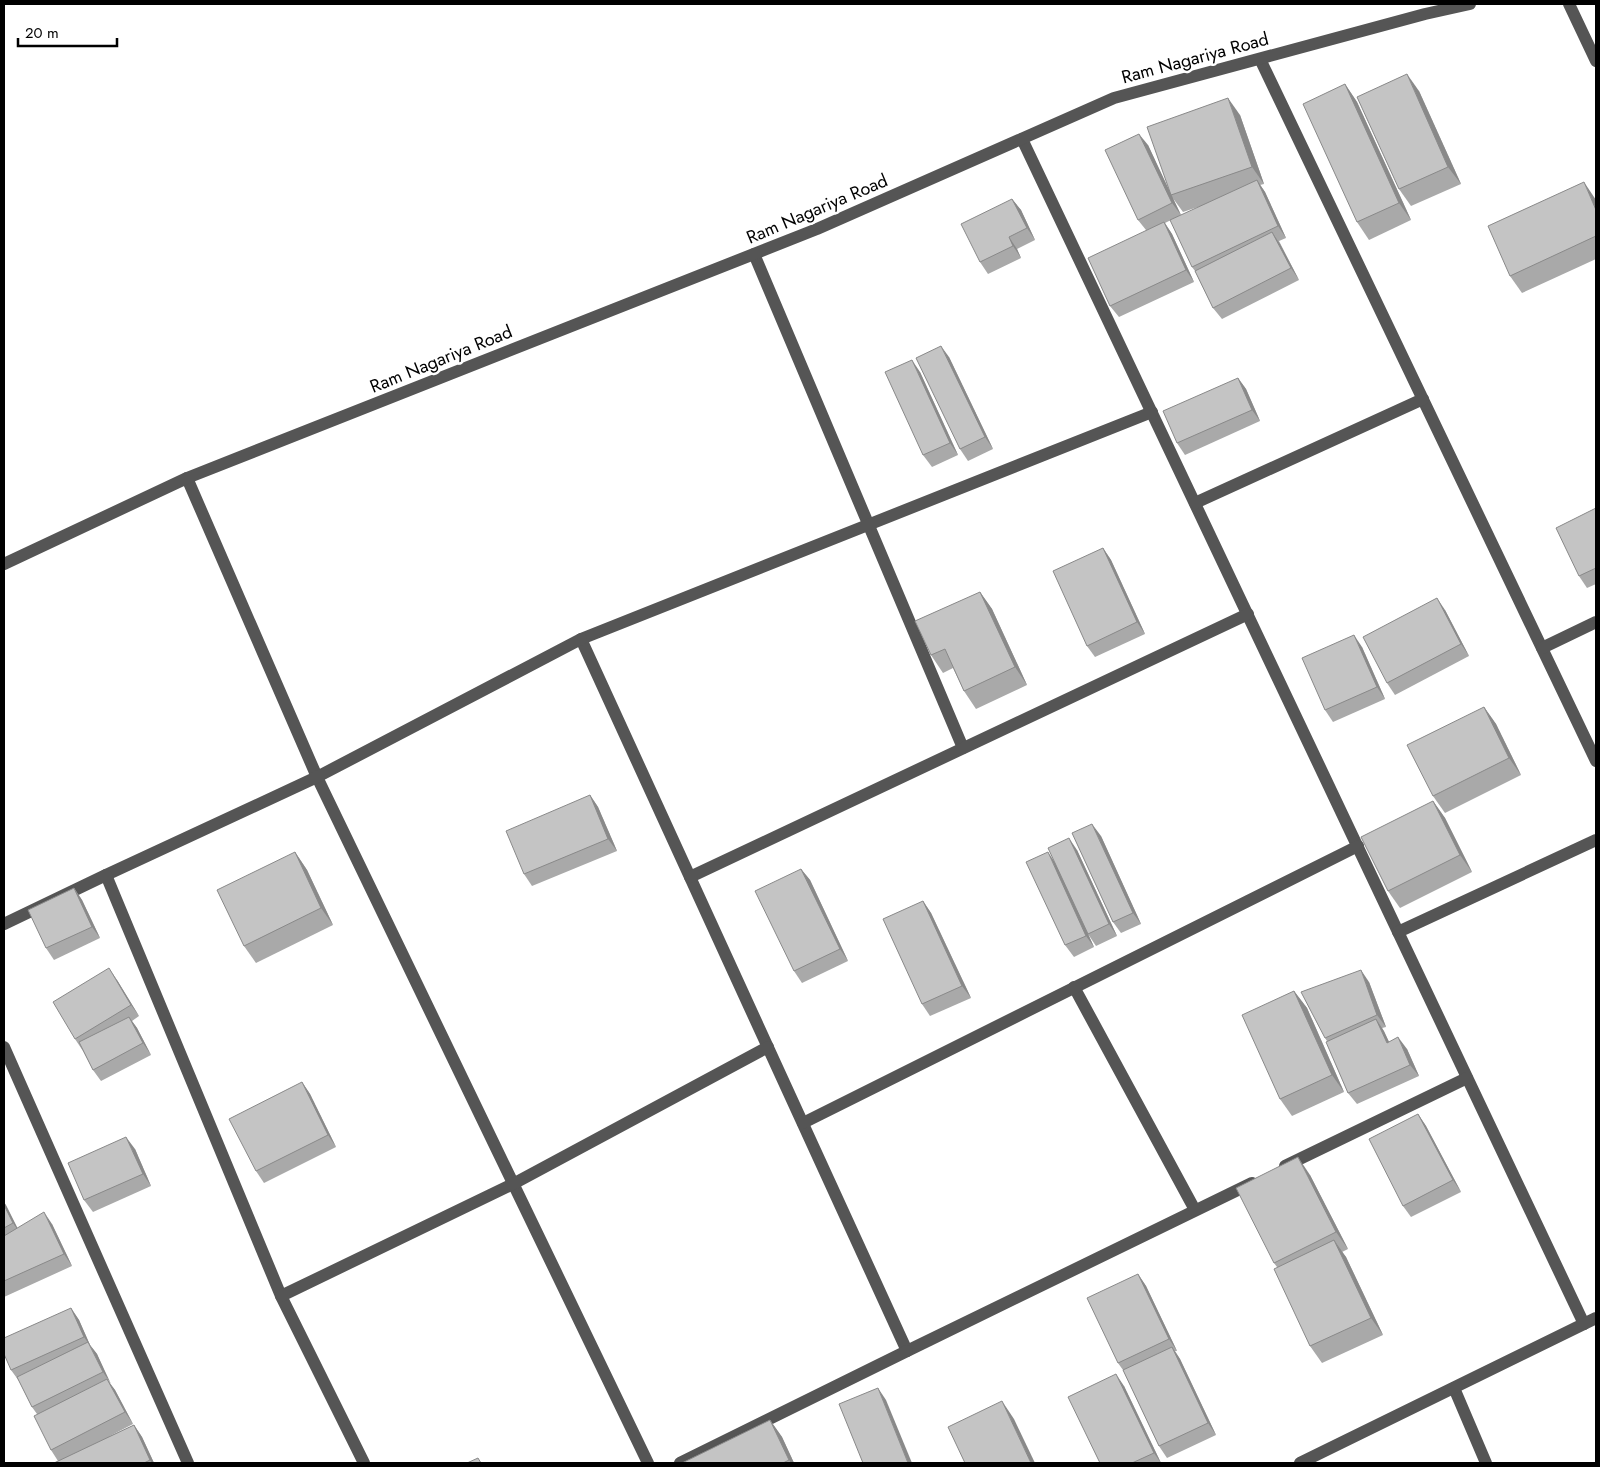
<svg xmlns="http://www.w3.org/2000/svg" width="1600" height="1467" font-family="Jost,sans-serif">
  <style>
    .lines { fill: none; stroke-linecap: round; stroke-linejoin: round }
    .minor { stroke: #555; stroke-width: 12 }
    .wall { fill: #a9a9a9 }
    .shaded-wall { fill: #898989 }
    .building { fill: #c4c4c4; stroke: #898989 }
    .labels { text-anchor: middle; dominant-baseline: central; stroke-width: 5; stroke-linejoin: round; paint-order: stroke }
    .street-label { font-size: 18px; fill: #000; stroke: #fff }
  </style>
  <rect width="100%" height="100%" fill="#fff"/>
  <g class="lines">
    <!-- minor -->
    <g class="minor">
      <path d="M1569,4L1596,61"/>
      <path d="M1260,59L1596,761"/>
      <path d="M1022,139L1584,1324"/>
      <path d="M754,254L963,748"/>
      <path d="M1152,412L581,639L907,1351L1252,1183"/>
      <path d="M187,478L317,777L648,1463"/>
      <path d="M1195,503L1423,399"/>
      <path d="M4,564L187,478L817,229L1114,98L1425,14L1470,4"/>
      <path d="M1542,648L1596,622"/>
      <path d="M106,875L317,777L581,639"/>
      <path d="M690,877L1248,614"/>
      <path d="M4,924L106,875L281,1296L364,1463"/>
      <path d="M1398,932L1596,840"/>
      <path d="M1074,987L1195,1210"/>
      <path d="M4,1047L188,1463"/>
      <path d="M803,1123L1358,846"/>
      <path d="M1285,1166L1467,1078"/>
      <path d="M281,1296L513,1184L768,1047"/>
      <path d="M1454,1388L1486,1463"/>
      <path d="M680,1463L907,1351"/>
      <path d="M1300,1463L1596,1318"/>
    </g>
  </g>
  <!-- wall -->
  <g class="wall">
    <path d="M1345,84L1357,102L1411,220L1369,240L1357,222Z"/>
    <path d="M1419,91L1461,184L1411,206L1399,189Z"/>
    <path d="M1240,115L1264,184L1260,185L1265,192L1286,238L1279,241L1299,280L1222,319L1213,308L1195,271L1192,267L1201,206L1183,212L1172,197L1181,215L1165,223L1172,234L1194,282L1119,317L1110,306L1146,230L1138,220L1148,145L1169,191Z"/>
    <path d="M1012,199L1021,210L1035,240L1017,249L1021,258L988,274L980,262Z"/>
    <path d="M1596,200V259L1522,293L1510,276Z"/>
    <path d="M949,357L993,449L968,461L960,449Z"/>
    <path d="M920,372L958,455L932,467L923,455Z"/>
    <path d="M1238,378L1246,389L1260,421L1185,455L1177,443Z"/>
    <path d="M1596,508V584L1587,588L1579,576Z"/>
    <path d="M1103,548L1111,560L1145,634L1095,657L1087,646Z"/>
    <path d="M980,592L992,609L1027,685L976,709L964,691L953,668L943,673L931,655Z"/>
    <path d="M1445,610L1469,656L1395,695L1387,683Z"/>
    <path d="M1362,647L1385,699L1333,722L1325,710Z"/>
    <path d="M1484,707L1496,724L1521,775L1445,813L1433,796Z"/>
    <path d="M590,795L598,807L617,851L532,886L524,874Z"/>
    <path d="M1433,801L1445,818L1472,872L1400,908L1388,891Z"/>
    <path d="M1101,836L1141,924L1121,933L1113,922Z"/>
    <path d="M1077,850L1117,936L1096,946L1088,934L1094,947L1074,957L1065,945L1055,863Z"/>
    <path d="M295,852L307,870L333,925L256,963L244,946Z"/>
    <path d="M801,869L810,880L848,961L802,983L794,971Z"/>
    <path d="M74,888L82,900L100,938L54,960L46,948Z"/>
    <path d="M923,901L931,913L971,998L930,1016L922,1004Z"/>
    <path d="M117,980L139,1016L132,1021L137,1028L151,1055L101,1081L93,1070L83,1051L75,1039Z"/>
    <path d="M1369,982L1386,1027L1382,1028L1389,1042L1407,1049L1419,1076L1357,1104L1348,1093L1327,1041L1325,1038Z"/>
    <path d="M1294,991L1307,1008L1344,1092L1292,1116L1280,1099Z"/>
    <path d="M302,1082L310,1094L336,1147L264,1183L256,1171Z"/>
    <path d="M1418,1114L1426,1126L1461,1192L1411,1217L1403,1206Z"/>
    <path d="M135,1149L151,1186L93,1212L84,1200Z"/>
    <path d="M1310,1175L1348,1249L1342,1252L1346,1257L1383,1335L1322,1363L1310,1346L1277,1267L1274,1263Z"/>
    <path d="M4,1202L17,1228L52,1224L72,1266L4,1297Z"/>
    <path d="M1138,1274L1146,1286L1177,1351H1175L1180,1359L1216,1435L1167,1458L1159,1446L1123,1370L1118,1363Z"/>
    <path d="M71,1308L79,1320L90,1345L97,1354L110,1384L115,1390L133,1424L108,1437L134,1425L142,1437L154,1463H54L58,1461L51,1450L37,1414L32,1407L19,1381L11,1370Z"/>
    <path d="M1124,1386L1161,1463H1100Z"/>
    <path d="M770,1420L782,1437L794,1463H682Z"/>
  </g>
  <!-- shaded-wall -->
  <g class="shaded-wall">
    <path d="M1407,74L1419,91L1461,184L1448,167Z"/>
    <path d="M1345,84L1357,102L1411,220L1399,203Z"/>
    <path d="M1228,98L1240,115L1264,184L1252,167Z"/>
    <path d="M1139,134L1148,145L1181,215L1172,203Z"/>
    <path d="M1257,180L1265,192L1286,238L1278,226Z"/>
    <path d="M1584,182L1596,200V210Z"/>
    <path d="M1012,199L1021,210L1035,240L1027,228Z"/>
    <path d="M1164,222L1172,234L1194,282L1186,270Z"/>
    <path d="M1272,232L1280,244L1299,280L1291,268Z"/>
    <path d="M1009,237L1017,249L1021,258L1013,246Z"/>
    <path d="M941,346L949,357L993,449L985,437Z"/>
    <path d="M912,360L920,372L958,455L950,443Z"/>
    <path d="M1238,378L1246,389L1260,421L1252,410Z"/>
    <path d="M1103,548L1111,560L1145,634L1137,622Z"/>
    <path d="M980,592L992,609L1027,685L1015,667Z"/>
    <path d="M1437,598L1445,610L1469,656L1461,644Z"/>
    <path d="M1354,635L1362,647L1385,699L1377,687Z"/>
    <path d="M1484,707L1496,724L1521,775L1509,758Z"/>
    <path d="M590,795L598,807L617,851L608,839Z"/>
    <path d="M1433,801L1445,818L1472,872L1460,855Z"/>
    <path d="M1092,824L1101,836L1141,924L1133,913Z"/>
    <path d="M1069,838L1077,850L1117,936L1109,924Z"/>
    <path d="M295,852L307,870L333,925L321,908Z"/>
    <path d="M1048,852L1056,864L1094,947L1086,936Z"/>
    <path d="M801,869L810,880L848,961L840,949Z"/>
    <path d="M74,888L82,900L100,938L92,927Z"/>
    <path d="M923,901L931,913L971,998L962,986Z"/>
    <path d="M109,968L117,980L139,1016L131,1005Z"/>
    <path d="M1361,970L1369,982L1386,1027L1377,1015Z"/>
    <path d="M1294,991L1307,1008L1344,1092L1332,1075Z"/>
    <path d="M129,1017L137,1028L151,1055L143,1043Z"/>
    <path d="M1376,1019L1384,1031L1395,1055L1387,1043Z"/>
    <path d="M1398,1037L1407,1049L1419,1076L1410,1065Z"/>
    <path d="M302,1082L310,1094L336,1147L328,1135Z"/>
    <path d="M1418,1114L1426,1126L1461,1192L1453,1180Z"/>
    <path d="M126,1137L135,1149L151,1186L143,1174Z"/>
    <path d="M1298,1157L1310,1175L1348,1249L1336,1232Z"/>
    <path d="M4,1202L6,1205L21,1235L13,1223L4,1205Z"/>
    <path d="M44,1212L52,1224L72,1266L64,1254Z"/>
    <path d="M1334,1240L1346,1257L1383,1335L1371,1318Z"/>
    <path d="M1138,1274L1146,1286L1177,1351L1169,1339Z"/>
    <path d="M71,1308L79,1320L90,1345L97,1354L111,1384L103,1372L91,1347L84,1337Z"/>
    <path d="M1172,1347L1180,1359L1216,1435L1208,1423Z"/>
    <path d="M1116,1374L1124,1386L1161,1463L1154,1453Z"/>
    <path d="M107,1379L115,1390L133,1424L125,1412Z"/>
    <path d="M878,1388L886,1400L912,1463H908Z"/>
    <path d="M1002,1401L1014,1419L1035,1463H1031Z"/>
    <path d="M770,1420L782,1437L794,1463H791L789,1460Z"/>
    <path d="M134,1425L142,1437L154,1463H152L150,1460Z"/>
  </g>
  <!-- building -->
  <g class="building">
    <path d="M1407,74L1448,167L1399,189L1357,97Z"/>
    <path d="M1345,84L1399,203L1357,222L1303,104Z"/>
    <path d="M1228,98L1252,167L1171,195L1147,127Z"/>
    <path d="M1139,134L1172,203L1138,220L1105,150Z"/>
    <path d="M1257,180L1278,226L1192,267L1170,220Z"/>
    <path d="M1584,182L1596,210V236L1510,276L1488,226Z"/>
    <path d="M1012,199L1027,228L1009,237L1013,246L980,262L961,224Z"/>
    <path d="M1164,222L1186,270L1110,306L1088,258Z"/>
    <path d="M1272,232L1291,268L1213,308L1195,271Z"/>
    <path d="M941,346L985,437L960,449L916,358Z"/>
    <path d="M912,360L950,443L923,455L885,372Z"/>
    <path d="M1238,378L1252,410L1177,443L1163,411Z"/>
    <path d="M1596,508V568L1579,576L1556,528Z"/>
    <path d="M1103,548L1137,622L1087,646L1053,571Z"/>
    <path d="M980,592L1015,667L964,691L945,649L931,655L915,621Z"/>
    <path d="M1437,598L1461,644L1387,683L1363,637Z"/>
    <path d="M1354,635L1377,687L1325,710L1302,658Z"/>
    <path d="M1484,707L1509,758L1433,796L1407,745Z"/>
    <path d="M590,795L608,839L524,874L506,831Z"/>
    <path d="M1433,801L1460,855L1388,891L1361,837Z"/>
    <path d="M1092,824L1133,913L1113,922L1072,833Z"/>
    <path d="M1069,838L1109,924L1088,934L1048,848Z"/>
    <path d="M295,852L321,908L244,946L217,890Z"/>
    <path d="M1048,852L1086,936L1065,945L1026,862Z"/>
    <path d="M801,869L840,949L794,971L755,891Z"/>
    <path d="M74,888L92,927L46,948L28,910Z"/>
    <path d="M923,901L962,986L922,1004L883,919Z"/>
    <path d="M109,968L131,1005L75,1039L53,1002Z"/>
    <path d="M1361,970L1377,1015L1325,1038L1301,992Z"/>
    <path d="M1294,991L1332,1075L1280,1099L1242,1015Z"/>
    <path d="M129,1017L143,1043L93,1070L79,1042Z"/>
    <path d="M1376,1019L1387,1043L1398,1037L1410,1065L1348,1093L1326,1042Z"/>
    <path d="M302,1082L328,1135L256,1171L229,1119Z"/>
    <path d="M1418,1114L1453,1180L1403,1206L1369,1139Z"/>
    <path d="M126,1137L143,1174L84,1200L68,1163Z"/>
    <path d="M1298,1157L1336,1232L1274,1263L1236,1188Z"/>
    <path d="M4,1205L13,1223L4,1228Z"/>
    <path d="M44,1212L64,1254L4,1281V1236Z"/>
    <path d="M1334,1240L1371,1318L1310,1346L1274,1269Z"/>
    <path d="M1138,1274L1169,1339L1118,1363L1087,1298Z"/>
    <path d="M71,1308L84,1337L11,1370L4,1354V1338Z"/>
    <path d="M88,1342L103,1372L32,1407L17,1377Z"/>
    <path d="M1172,1347L1208,1423L1159,1446L1123,1370Z"/>
    <path d="M1116,1374L1154,1453L1132,1463H1100L1068,1397Z"/>
    <path d="M107,1379L125,1412L51,1450L34,1416Z"/>
    <path d="M878,1388L908,1463H863L839,1404Z"/>
    <path d="M1002,1401L1031,1463H965L948,1427Z"/>
    <path d="M770,1420L789,1460L783,1463H682Z"/>
    <path d="M134,1425L150,1460L144,1463H54Z"/>
    <path d="M478,1458L481,1463H467Z"/>
  </g>
  <g class="labels">
    <!-- street labels -->
    <g class="street-label">
      <text transform="translate(1195 58) rotate(-15)">Ram Nagariya Road</text>
      <text transform="translate(817 209) rotate(-23)">Ram Nagariya Road</text>
      <text transform="translate(441 359) rotate(-22)">Ram Nagariya Road</text>
    </g>
  </g>
  <!-- border -->
  <rect width="1600" height="1467" fill="none" stroke="#000000" stroke-width="10"/>
  <!-- scale -->
  <path d="M18 38v8h99v-8" fill="none" stroke="#000000" stroke-width="2.5"/>
  <text x="25" y="38" font-size="15" fill="#000000" stroke="#ffffff" stroke-width="4" paint-order="stroke">20 m</text>
</svg>
